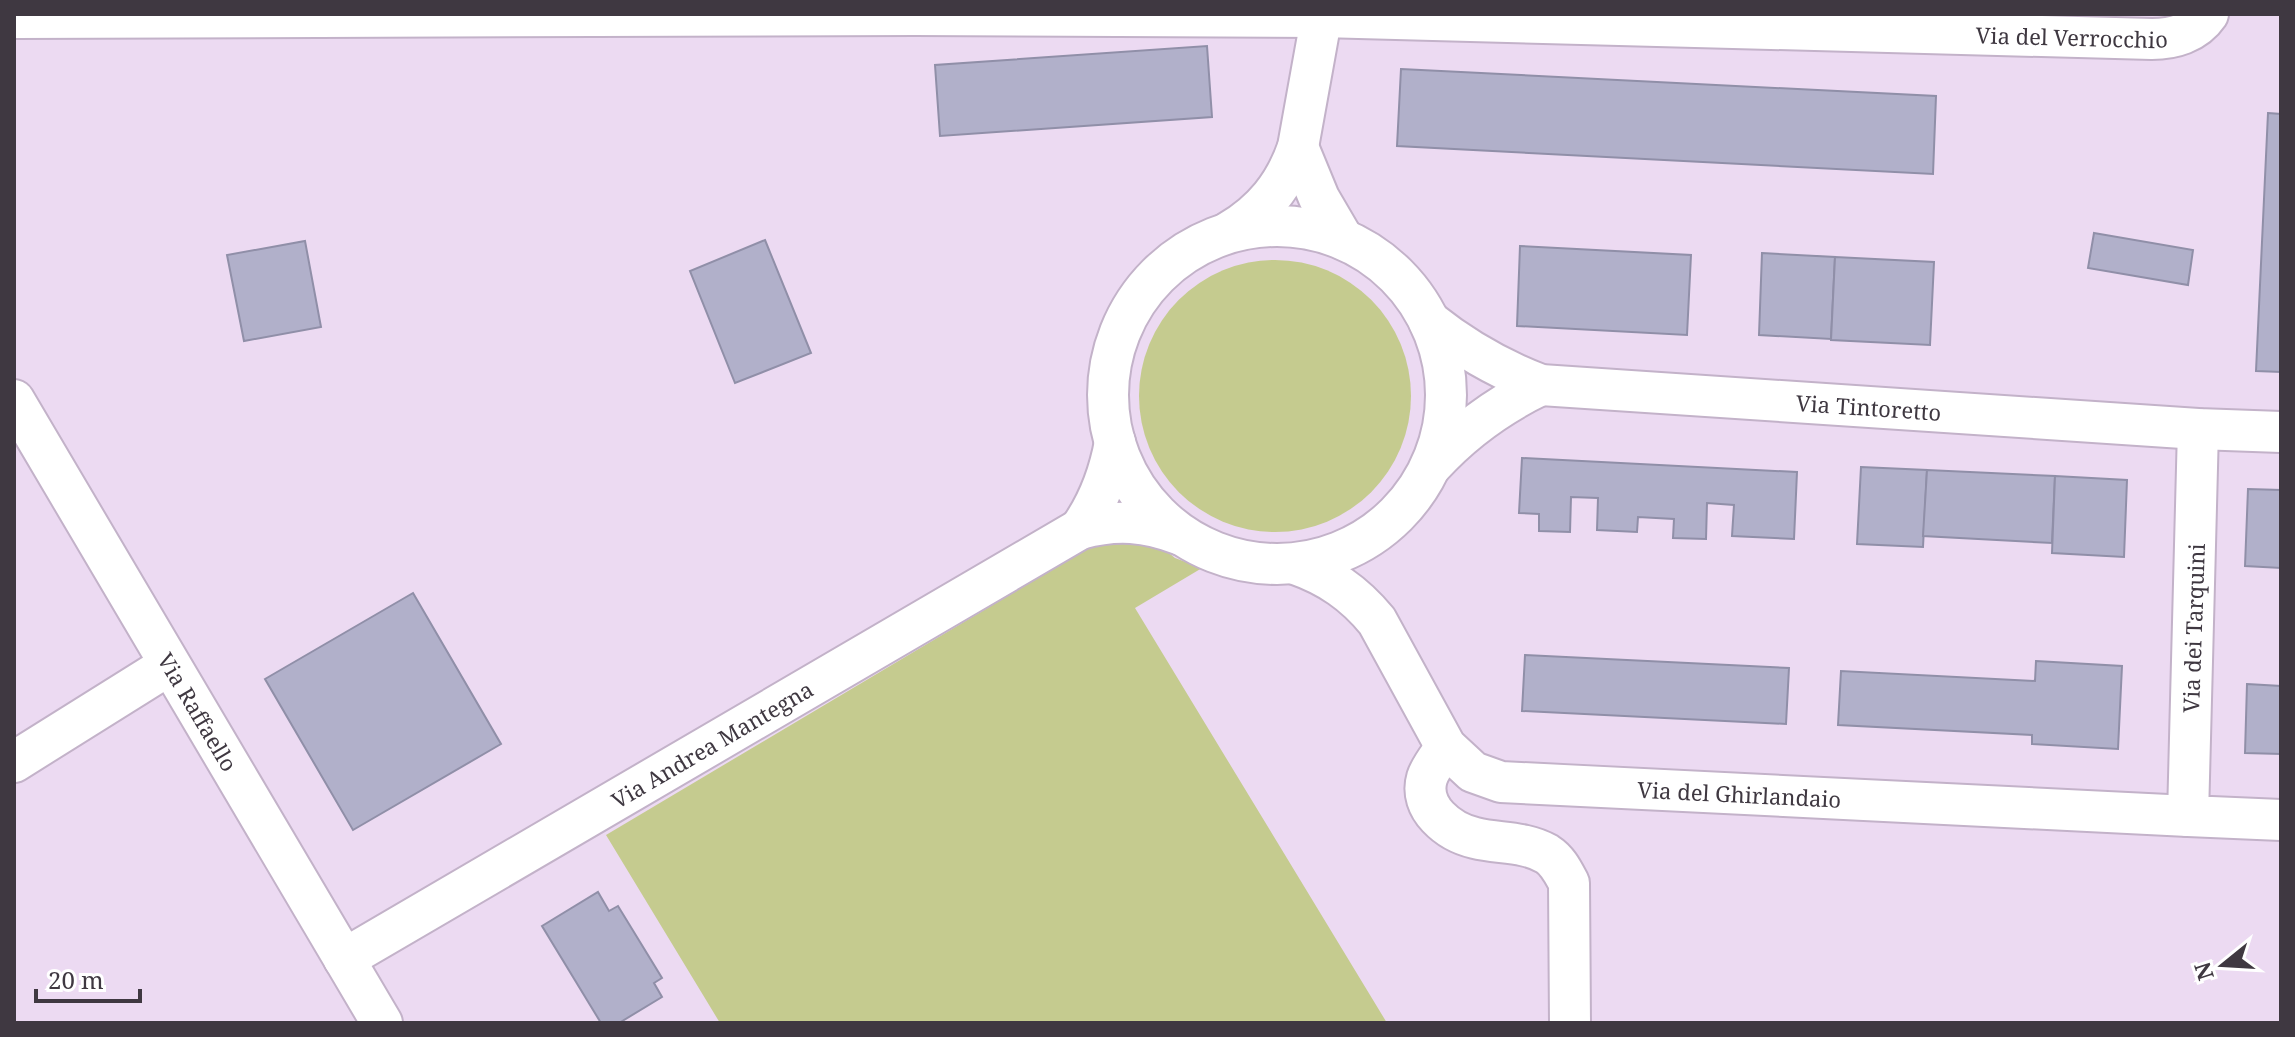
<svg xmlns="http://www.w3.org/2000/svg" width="2295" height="1037" font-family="'Noto Serif',serif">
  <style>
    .green { fill: #c5cb8f }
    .building { fill: #b1b0ca; stroke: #908fa8; stroke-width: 2 }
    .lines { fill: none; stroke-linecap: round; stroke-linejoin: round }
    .minor-casing { stroke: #c3b2c9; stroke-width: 44 }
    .minor { stroke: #fff; stroke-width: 40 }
    .labels { text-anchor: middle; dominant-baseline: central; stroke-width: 6; stroke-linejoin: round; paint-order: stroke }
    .street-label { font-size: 22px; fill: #3f3841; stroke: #fff }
  </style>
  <rect width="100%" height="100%" fill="#ecdaf2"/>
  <!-- green -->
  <g class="green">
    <circle cx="1275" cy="396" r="136"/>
    <path d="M1154,541L1175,558L1202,568L1135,608L1387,1023H720L606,835L1090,547L1100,542Z"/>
  </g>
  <!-- building -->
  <g class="building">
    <path d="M1207,46L1212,117L940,136L935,65Z"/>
    <path d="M1401,69L1936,96L1933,174L1397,146Z"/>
    <path d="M2268,113L2281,114V372L2256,371Z"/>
    <path d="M2094,233L2193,250L2188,285L2088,268Z"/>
    <path d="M765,240L811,353L735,383L690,271Z"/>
    <path d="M305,241L321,327L244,341L227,255Z"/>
    <path d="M1520,246L1691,255L1687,335L1517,326Z"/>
    <path d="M1762,253L1835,257L1831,339L1759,335Z"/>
    <path d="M1835,257L1934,262L1930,345L1831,340Z"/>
    <path d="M1522,458L1797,472L1794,539L1732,536L1734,505L1707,503L1706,539L1673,538L1674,519L1638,517L1637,532L1597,530L1598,498L1571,497L1570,532L1539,531V514L1519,513Z"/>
    <path d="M1861,467L1927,470L1923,547L1857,544Z"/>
    <path d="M1927,470L2055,476L2052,543L1923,536Z"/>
    <path d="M2055,476L2127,480L2124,557L2052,553Z"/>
    <path d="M2248,489L2281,490V568L2245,566Z"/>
    <path d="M413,593L501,744L353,830L265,679Z"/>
    <path d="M1525,655L1789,668L1786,724L1522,711Z"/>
    <path d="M2036,661L2122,666L2118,749L2032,744V735L1838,725L1841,671L2035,681Z"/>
    <path d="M2247,684L2281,686V754L2245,753Z"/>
    <path d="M598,892L609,911L618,906L662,978L654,983L662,997L619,1023H601L542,926Z"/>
  </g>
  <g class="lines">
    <!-- minor casing -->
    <g class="minor-casing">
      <g id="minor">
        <path id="s1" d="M14,18L915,15L1321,17L2152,39C2173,39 2195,33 2208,14"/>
        <path d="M1298,147L1319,198L1343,239"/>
        <circle cx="1277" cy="395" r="169"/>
        <path d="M1229,232C1263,212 1285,185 1298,147L1322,14"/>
        <path id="s2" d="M1429,321C1464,349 1499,369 1541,385L2198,429L2281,432"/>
        <path id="s3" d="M14,400L382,1023"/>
        <path d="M2198,429L2188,816L2281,820"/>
        <path d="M1432,465C1464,430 1499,405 1541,385"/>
        <path d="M1080,529C1099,502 1109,475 1115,442"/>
        <path id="s4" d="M1295,564C1329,576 1354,593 1377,621L1446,747L1473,772L1501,782L2188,816"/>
        <path d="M1446,747C1440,756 1430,768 1427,778C1418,808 1449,832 1475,838C1499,844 1524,841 1547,854C1558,861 1563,872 1569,883L1570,1023"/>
        <path d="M14,762L169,665"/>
        <path id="s5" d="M344,959L1080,529C1116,519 1146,521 1181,535"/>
      </g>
    </g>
    <!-- minor -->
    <use href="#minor" class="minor"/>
  </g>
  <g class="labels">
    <!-- street labels -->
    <g class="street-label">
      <text stroke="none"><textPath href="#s1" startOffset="2058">Via del Verrocchio</textPath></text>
      <text stroke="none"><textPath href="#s2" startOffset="458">Via Tintoretto</textPath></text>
      <text transform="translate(2193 628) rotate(-88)">Via dei Tarquini</text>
      <text stroke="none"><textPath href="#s3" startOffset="362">Via Raffaello</textPath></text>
      <text stroke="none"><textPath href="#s5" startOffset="426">Via Andrea Mantegna</textPath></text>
      <text stroke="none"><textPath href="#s4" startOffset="550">Via del Ghirlandaio</textPath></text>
    </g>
  </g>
  <!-- border -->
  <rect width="2295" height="1037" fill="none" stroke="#3f3841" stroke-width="32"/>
  <!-- north arrow -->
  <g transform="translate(2223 965) rotate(252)" stroke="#ffffff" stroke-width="6" paint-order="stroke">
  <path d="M0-6L14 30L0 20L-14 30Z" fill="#3f3841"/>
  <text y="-12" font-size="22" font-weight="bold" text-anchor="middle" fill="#3f3841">N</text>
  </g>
  <!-- scale -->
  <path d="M36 989v12h104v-12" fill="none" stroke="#3f3841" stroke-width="4"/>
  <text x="48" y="989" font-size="24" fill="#3f3841" stroke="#ffffff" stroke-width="6" paint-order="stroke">20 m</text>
</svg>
